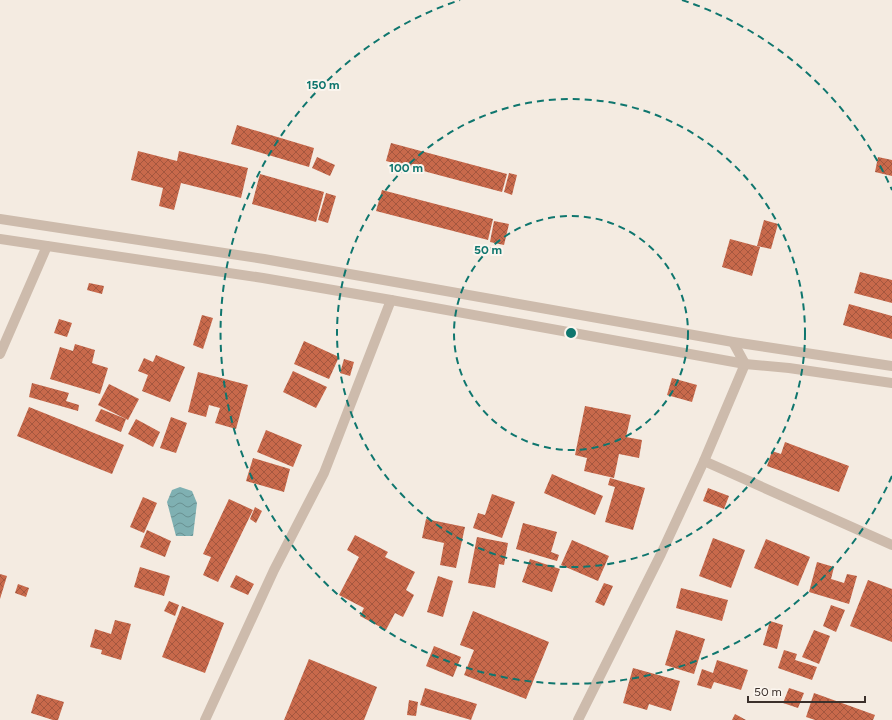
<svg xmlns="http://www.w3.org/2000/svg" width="892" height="720" font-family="Figtree,sans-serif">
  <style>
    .water { fill: url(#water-waves) }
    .building { fill: url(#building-cross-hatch) }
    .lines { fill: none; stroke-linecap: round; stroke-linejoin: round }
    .minor { stroke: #cdbbac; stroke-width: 10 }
    .tertiary { stroke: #cdbbac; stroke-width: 10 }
    .ring { fill: none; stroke: #0f766e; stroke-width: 2; stroke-dasharray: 7 5 }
    .centre { fill: #0f766e; stroke: #fbf5ee; stroke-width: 2 }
    .ring-label { font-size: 12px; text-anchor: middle; font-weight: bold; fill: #0f766e; stroke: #fbf5ee; stroke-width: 4; stroke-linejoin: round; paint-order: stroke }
  </style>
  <defs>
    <pattern id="water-waves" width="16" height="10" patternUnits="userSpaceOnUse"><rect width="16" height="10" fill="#7fb0b2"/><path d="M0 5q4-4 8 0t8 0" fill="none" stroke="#699091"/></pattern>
    <pattern id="building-cross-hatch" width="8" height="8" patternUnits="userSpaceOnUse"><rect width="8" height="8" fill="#c8694b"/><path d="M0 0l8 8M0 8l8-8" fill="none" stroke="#a4573f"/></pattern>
  </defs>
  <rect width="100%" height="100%" fill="#f4ebe1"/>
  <!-- water -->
  <path class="water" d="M180,487L192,491L197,503L193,536H176L167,502L172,490Z"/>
  <!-- building -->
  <g class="building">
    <path d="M237,125L314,148L309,167L231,144Z"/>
    <path d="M391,143L507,174L502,192L386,161Z"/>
    <path d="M138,151L177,161L179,151L248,168L241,198L181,183L174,210L159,206L163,188L131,180Z"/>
    <path d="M317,157L335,165L330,176L312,168Z"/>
    <path d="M878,157L892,160V176L875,172Z"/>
    <path d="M509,173L517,175L512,195L504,192Z"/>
    <path d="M260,174L324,192L316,222L252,204Z"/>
    <path d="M382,190L493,219L488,240L376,211Z"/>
    <path d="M326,193L336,196L328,223L318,220Z"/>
    <path d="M764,220L778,224L771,249L757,246Z"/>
    <path d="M494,221L509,224L504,245L490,242Z"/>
    <path d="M730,239L760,247L752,276L722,267Z"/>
    <path d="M860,272L892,280V303L854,293Z"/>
    <path d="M89,283L104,286L102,294L87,290Z"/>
    <path d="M849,304L892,316V339L843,325Z"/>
    <path d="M202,315L213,318L203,349L193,345Z"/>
    <path d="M59,319L72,323L67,337L54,333Z"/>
    <path d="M304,341L339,357L329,379L294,364Z"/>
    <path d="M75,344L95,350L92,363L108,368L100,394L50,379L60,347L73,351Z"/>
    <path d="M156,355L185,367L170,402L142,391L148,375L138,371L144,358L153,362Z"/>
    <path d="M344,359L354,362L350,376L340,373Z"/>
    <path d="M293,371L327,387L316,408L283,392Z"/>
    <path d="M198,372L248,385L236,429L215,423L220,408L209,405L206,417L188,412Z"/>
    <path d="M672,378L697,385L692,402L667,395Z"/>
    <path d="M32,383L69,393L66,401L79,405L78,411L29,397Z"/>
    <path d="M109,384L139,399L128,420L98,405Z"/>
    <path d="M585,406L631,415L626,437L642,440L639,458L619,454L614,478L584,471L587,458L575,455Z"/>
    <path d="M29,407L124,445L112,474L17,436Z"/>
    <path d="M101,409L126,419L121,432L95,421Z"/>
    <path d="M171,417L187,423L176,453L160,448Z"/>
    <path d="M136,419L160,432L153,447L128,434Z"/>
    <path d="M266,430L302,445L293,467L257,452Z"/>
    <path d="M785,442L849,466L839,492L767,466L772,451L781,454Z"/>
    <path d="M253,458L290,469L284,492L246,481Z"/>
    <path d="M552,474L603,496L595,515L544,493Z"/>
    <path d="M610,478L645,488L633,530L605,522L615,487L608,485Z"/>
    <path d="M708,488L729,496L724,509L703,501Z"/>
    <path d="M492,494L515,502L502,538L473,528L478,513L485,515Z"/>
    <path d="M143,497L157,503L144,533L130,527Z"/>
    <path d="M229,499L253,510L218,582L203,575L211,557L203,554Z"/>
    <path d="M255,507L262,511L256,523L250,519Z"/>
    <path d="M426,519L465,527L456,568L440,565L444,543L422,538Z"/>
    <path d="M523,523L557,532L551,552L559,555L557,561L516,549Z"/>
    <path d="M147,530L171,541L165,557L140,547Z"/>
    <path d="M355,535L388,552L385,557L415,572L406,590L414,595L403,617L395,613L386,630L360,616L364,608L339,595L359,557L347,550Z"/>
    <path d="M477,537L508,543L504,565L499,564L495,588L468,583Z"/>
    <path d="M713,538L745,550L731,588L699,576Z"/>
    <path d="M766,539L810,557L798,586L754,568Z"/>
    <path d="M572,540L609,556L598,581L561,565Z"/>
    <path d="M530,559L560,569L552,592L522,582Z"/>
    <path d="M817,562L834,567L831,579L844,583L847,574L857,576L849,604L809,592Z"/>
    <path d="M140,567L170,576L164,596L134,587Z"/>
    <path d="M0,574L7,576L0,599Z"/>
    <path d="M236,575L254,584L248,595L230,587Z"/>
    <path d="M438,576L453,581L443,617L427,612Z"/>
    <path d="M868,580L892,589V642L850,626Z"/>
    <path d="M604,583L613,586L604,606L595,602Z"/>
    <path d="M18,584L29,588L26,597L15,593Z"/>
    <path d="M681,588L728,600L722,621L676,608Z"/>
    <path d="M169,601L179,605L175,616L164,611Z"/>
    <path d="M831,605L845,610L836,632L823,626Z"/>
    <path d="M182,606L224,623L205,673L162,657Z"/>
    <path d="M473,611L549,642L526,699L464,675L474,650L460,645Z"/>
    <path d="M115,620L131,624L121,660L101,654L102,650L90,647L95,629L111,634Z"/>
    <path d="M770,621L783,625L777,649L763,645Z"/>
    <path d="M676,630L705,639L694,674L665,665Z"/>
    <path d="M814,630L830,636L819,664L802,657Z"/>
    <path d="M434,646L461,657L453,677L426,666Z"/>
    <path d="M784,650L797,654L795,660L817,667L812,680L778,668Z"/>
    <path d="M309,659L377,687L364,720H284Z"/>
    <path d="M717,660L748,670L741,690L714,682L711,689L697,685L702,669L713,673Z"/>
    <path d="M633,668L680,681L671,711L649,704L647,710L623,703Z"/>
    <path d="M425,688L477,704L471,720L420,705Z"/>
    <path d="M789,688L804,693L798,708L783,703Z"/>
    <path d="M814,693L875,715L873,720H815L806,717Z"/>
    <path d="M37,694L64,702L58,720H53L31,713Z"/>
    <path d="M409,700L418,702L416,716L407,715Z"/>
    <path d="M735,714L746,720H732Z"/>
  </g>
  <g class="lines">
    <!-- minor -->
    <g class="minor">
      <path d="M0,354L47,246"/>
      <path d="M704,461L892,545"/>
      <path d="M205,720L274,570L324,473L391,300"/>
      <path d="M578,720L661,554L704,461L745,364L733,342"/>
    </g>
    <!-- tertiary -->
    <g class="tertiary">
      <path d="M0,219L264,259L395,282L733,342L892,366"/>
      <path d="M0,239L263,278L391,300L745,364L789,368L892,383"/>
    </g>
  </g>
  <!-- distance rings -->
  <g class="ring">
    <circle cx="571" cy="333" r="117"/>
    <circle cx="571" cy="333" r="234"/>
    <path d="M892 476A351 351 0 1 1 460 0M682 0A351 351 0 0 1 892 190"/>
  </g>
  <circle cx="571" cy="333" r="6" class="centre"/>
  <g class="ring-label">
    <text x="323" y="89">150 m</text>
    <text x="406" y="172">100 m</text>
    <text x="488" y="254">50 m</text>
  </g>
  <!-- scale -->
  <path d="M748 696v6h117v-6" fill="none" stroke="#3b302b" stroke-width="2"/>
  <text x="754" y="696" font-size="12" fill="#3b302b" stroke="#fbf5ee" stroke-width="3" paint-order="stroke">50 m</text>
</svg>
